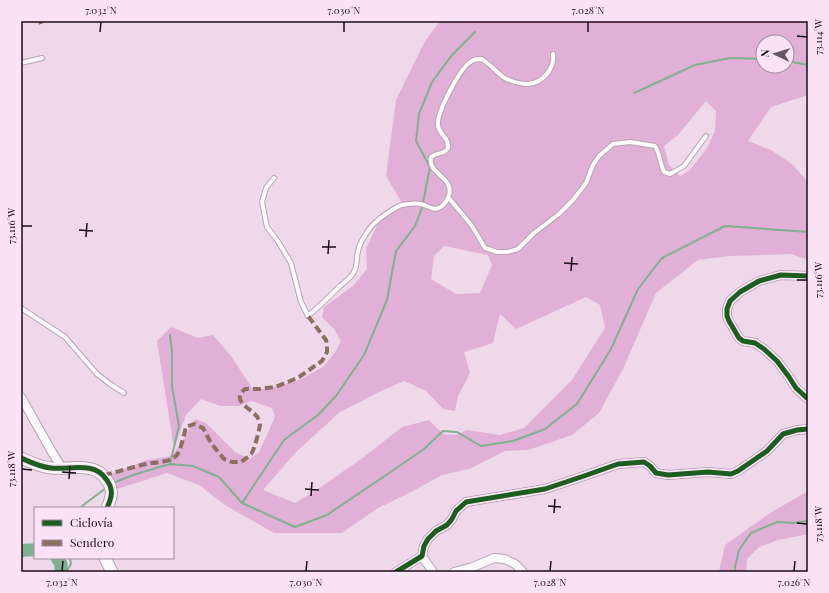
<svg xmlns="http://www.w3.org/2000/svg" width="829" height="593" font-family="'Playfair Display',serif">
  <style>
    .forest { fill: #e0b0d6; fill-rule: evenodd }
    .lines { fill: none; stroke-linecap: round; stroke-linejoin: round }
    .stream { stroke: #80af91; stroke-width: 2 }
    .river { stroke: #80af91; stroke-width: 13 }
    .lane-casing { stroke: #b6a4b2; stroke-width: 6 }
    .street-casing { stroke: #b6a4b2; stroke-width: 10 }
    .secondary-casing { stroke: #b6a4b2; stroke-width: 13 }
    .lane { stroke: #fdf9fc; stroke-width: 4 }
    .street { stroke: #fdf9fc; stroke-width: 8 }
    .secondary { stroke: #fdf9fc; stroke-width: 11 }
    .quiet { stroke: #8d6e63; stroke-width: 4; stroke-dasharray: 8 4; stroke-linecap: butt }
    .cycleway-casing { stroke: #fbe2f6; stroke-width: 8 }
    .cycleway { stroke: #1b5e20; stroke-width: 5 }
    .ticks { fill: none; stroke: #1b0d18; stroke-width: 1.5 }
    .neatline { fill: none; stroke: #1b0d18; stroke-width: 1.5 }
    .ticks-label { font-size: 10px; text-anchor: middle; fill: #1b0d18 }
  </style>
  <rect width="100%" height="100%" fill="#efd8ea"/>
  <!-- forest -->
  <g class="forest">
    <path d="M440,21H808V95L771,107L748,141L771,150L792,164L808,182V260L791,254L730,256L698,260L656,293L623,369L599,413L572,435L528,450L505,451L469,469L442,475L411,492L378,508L342,533H274L225,505L199,485L167,473L111,491L106,476L147,460L172,456L185,437L195,419L206,423L235,452L250,459L259,452L275,417L272,408L252,401L239,406H220L201,399L186,415L174,448L157,341L171,327L198,338L213,335L231,356L254,391L262,389L277,386L299,380L323,367L336,351L341,341L334,329L322,317L324,307L353,286L367,269L366,249L377,225L398,206L405,208L386,176L396,100L425,41ZM763,42H787V66H763ZM706,101L716,111L715,131L707,148L690,170L680,176L669,165L664,146L678,135ZM444,246L488,255L492,265L480,293L456,294L431,279L434,256ZM586,297L600,305L605,328L572,380L524,428L500,435L467,430L456,435L443,434L429,420L402,427L364,457L318,489L295,503L263,490L296,452L340,412L379,392L404,381L426,391L443,409L455,411L458,396L470,373L464,352L493,343L500,314L516,329Z"/>
    <path d="M808,491V534L778,540L759,547L747,559L746,572H719L725,545L772,512Z"/>
  </g>
  <g class="lines">
    <!-- stream -->
    <g class="stream">
      <path d="M787,61L808,65"/>
      <path d="M634,93L695,65L730,58L763,59"/>
      <path d="M170,464L179,426L172,386V352L170,335"/>
      <path d="M113,483L133,475L170,464L193,466L219,477L242,503L295,527L327,515L395,469L424,449L443,431L457,432L481,446L513,441L545,429L577,404L611,349L638,289L662,258L725,226L808,232"/>
      <path d="M242,503L284,440L318,415L336,396L364,355L387,300L396,251L415,226L422,208L430,167L416,141L419,114L432,82L452,55L475,32"/>
      <path d="M81,508L82,506L106,488"/>
      <path d="M66,572L71,564L70,558"/>
      <path d="M735,572V567L739,550L751,533L777,522L793,523L808,521"/>
    </g>
    <!-- river -->
    <g class="river">
      <path d="M21,551L26,550H35"/>
      <path d="M57,558L61,564V572"/>
    </g>
    <!-- lane casing -->
    <g class="lane-casing">
      <g id="lane">
        <path d="M21,63L42,58"/>
        <path d="M274,178L266,188L262,202L267,227L277,240L291,263L301,302L308,316C320,306 330,296 341,285C345,282 349,279 352,275C358,268 356,259 358,251C360,242 369,227 377,221C381,217 397,206 402,205C407,204 416,203 421,204C429,206 436,213 443,205C445,203 447,201 448,198C457,177 427,175 431,157C438,151 443,156 448,148C448,145 448,142 446,139C443,135 439,131 438,126C436,113 461,66 472,61C475,59 479,59 482,59C486,62 490,65 494,69C499,73 502,78 509,80C514,82 522,84 528,84C543,83 555,68 553,54"/>
        <path d="M449,198L472,226L485,248L497,252H507L518,249L534,233L559,214L573,200L586,183L593,165L599,156L613,144L630,142L655,146C660,154 660,163 664,172L670,174L684,166L706,136"/>
        <path d="M21,308L65,337L97,374L110,384L124,393"/>
      </g>
    </g>
    <!-- street casing -->
    <g class="street-casing">
      <g id="street">
        <path d="M808,276L781,275L759,281L740,292L730,301L727,309V316L729,321L739,338L743,341L755,343L764,349L777,361L789,377L796,388L808,399"/>
        <path d="M21,397L52,452L62,468"/>
        <path d="M422,556L433,572"/>
        <path d="M396,572L422,556L424,546L428,539L436,531L447,525L452,519L456,511L466,502L545,489L584,476L618,464L644,462L650,466L656,473L668,475L708,472L731,474L738,471L767,451L783,434L797,430L808,429"/>
        <path d="M454,572L473,567L494,558L505,559L515,564L523,572"/>
      </g>
    </g>
    <!-- secondary casing -->
    <g class="secondary-casing">
      <g id="secondary">
        <path d="M21,458C30,462 40,467 51,468C69,470 94,461 106,479C114,489 112,497 107,508"/>
        <path d="M105,558L112,572"/>
      </g>
    </g>
    <!-- lane -->
    <use href="#lane" class="lane"/>
    <!-- street -->
    <use href="#street" class="street"/>
    <!-- secondary -->
    <use href="#secondary" class="secondary"/>
    <!-- quiet -->
    <g class="quiet">
      <path d="M40,21L41,24"/>
      <path d="M104,475C118,472 132,467 146,464C156,462 168,463 176,456C181,451 184,434 186,427L194,424L203,428L211,443L224,459L232,462H241C244,460 248,457 251,454C254,451 260,428 260,424C260,422 258,419 258,418C252,408 230,402 245,389H260L275,387L288,382L299,377L322,361L327,352V345L326,340L308,316"/>
    </g>
    <!-- cycleway casing -->
    <g class="cycleway-casing">
      <g id="cycleway">
        <path d="M808,276L781,275L759,281L740,292L730,301L727,309V316L729,321L739,338L743,341L755,343L764,349L777,361L789,377L796,388L808,399"/>
        <path d="M21,458C30,462 40,467 51,468C69,470 94,461 106,479C114,489 112,497 107,508"/>
        <path d="M396,572L422,556L424,546L428,539L436,531L447,525L452,519L456,511L466,502L545,489L584,476L618,464L644,462L650,466L656,473L668,475L708,472L731,474L738,471L767,451L783,434L797,430L808,429"/>
      </g>
    </g>
    <!-- cycleway -->
    <use href="#cycleway" class="cycleway"/>
  </g>
  <!-- ticks -->
  <path class="ticks" d="M100,32L101,22M344,32V22M588,32V22M797,36L807,37M22,226H32M79,230L93,231M86,237L87,223M322,247H336M328,254L329,240M564,263L578,264M571,271L572,257M797,280H807M22,469L32,470M62,472L76,473M69,479L70,466M305,489L319,490M311,496L312,482M548,506L561,507M554,513L555,499M797,523L807,524M62,571L63,561M306,571L307,561M550,571L551,561M794,571L795,561"/>
  <!-- border -->
  <rect width="829" height="593" fill="none" stroke="#fbe2f6" stroke-width="44"/>
  <!-- legend -->
  <rect x="34" y="507" width="140" height="52" fill="#fbe2f6" stroke="#a18d9d"/>
  <rect x="42" y="520" width="20" height="6" fill="#1b5e20" stroke="#a18d9d"/>
  <text x="70" y="527" font-size="12" fill="#1b0d18">Ciclovía</text>
  <rect x="42" y="540" width="20" height="6" fill="#8d6e63" stroke="#a18d9d"/>
  <text x="70" y="547" font-size="12" fill="#1b0d18">Sendero</text>
  <!-- north arrow -->
  <g transform="translate(775 54) rotate(274)"><circle r="19" fill="#fbe2f6" stroke="#a18d9d"/>
  <path d="M0-3L7 15L0 10L-7 15Z" fill="#655462"/>
  <text y="-6" font-size="11" font-weight="bold" text-anchor="middle" fill="#1b0d18">N</text>
  </g>
  <rect x="22" y="22" width="785" height="549" class="neatline"/>
  <g class="ticks-label">
    <text x="101" y="14">7.032°N</text>
    <text x="344" y="14">7.030°N</text>
    <text x="588" y="14">7.028°N</text>
    <text transform="translate(818 37) rotate(-90)" y="4">73.114°W</text>
    <text transform="translate(11 226) rotate(-90)" y="4">73.116°W</text>
    <text transform="translate(818 280) rotate(-90)" y="4">73.116°W</text>
    <text transform="translate(11 469) rotate(-90)" y="4">73.118°W</text>
    <text transform="translate(818 524) rotate(-90)" y="4">73.118°W</text>
    <text x="62" y="586">7.032°N</text>
    <text x="306" y="586">7.030°N</text>
    <text x="550" y="586">7.028°N</text>
    <text x="794" y="586">7.026°N</text>
  </g>
</svg>
